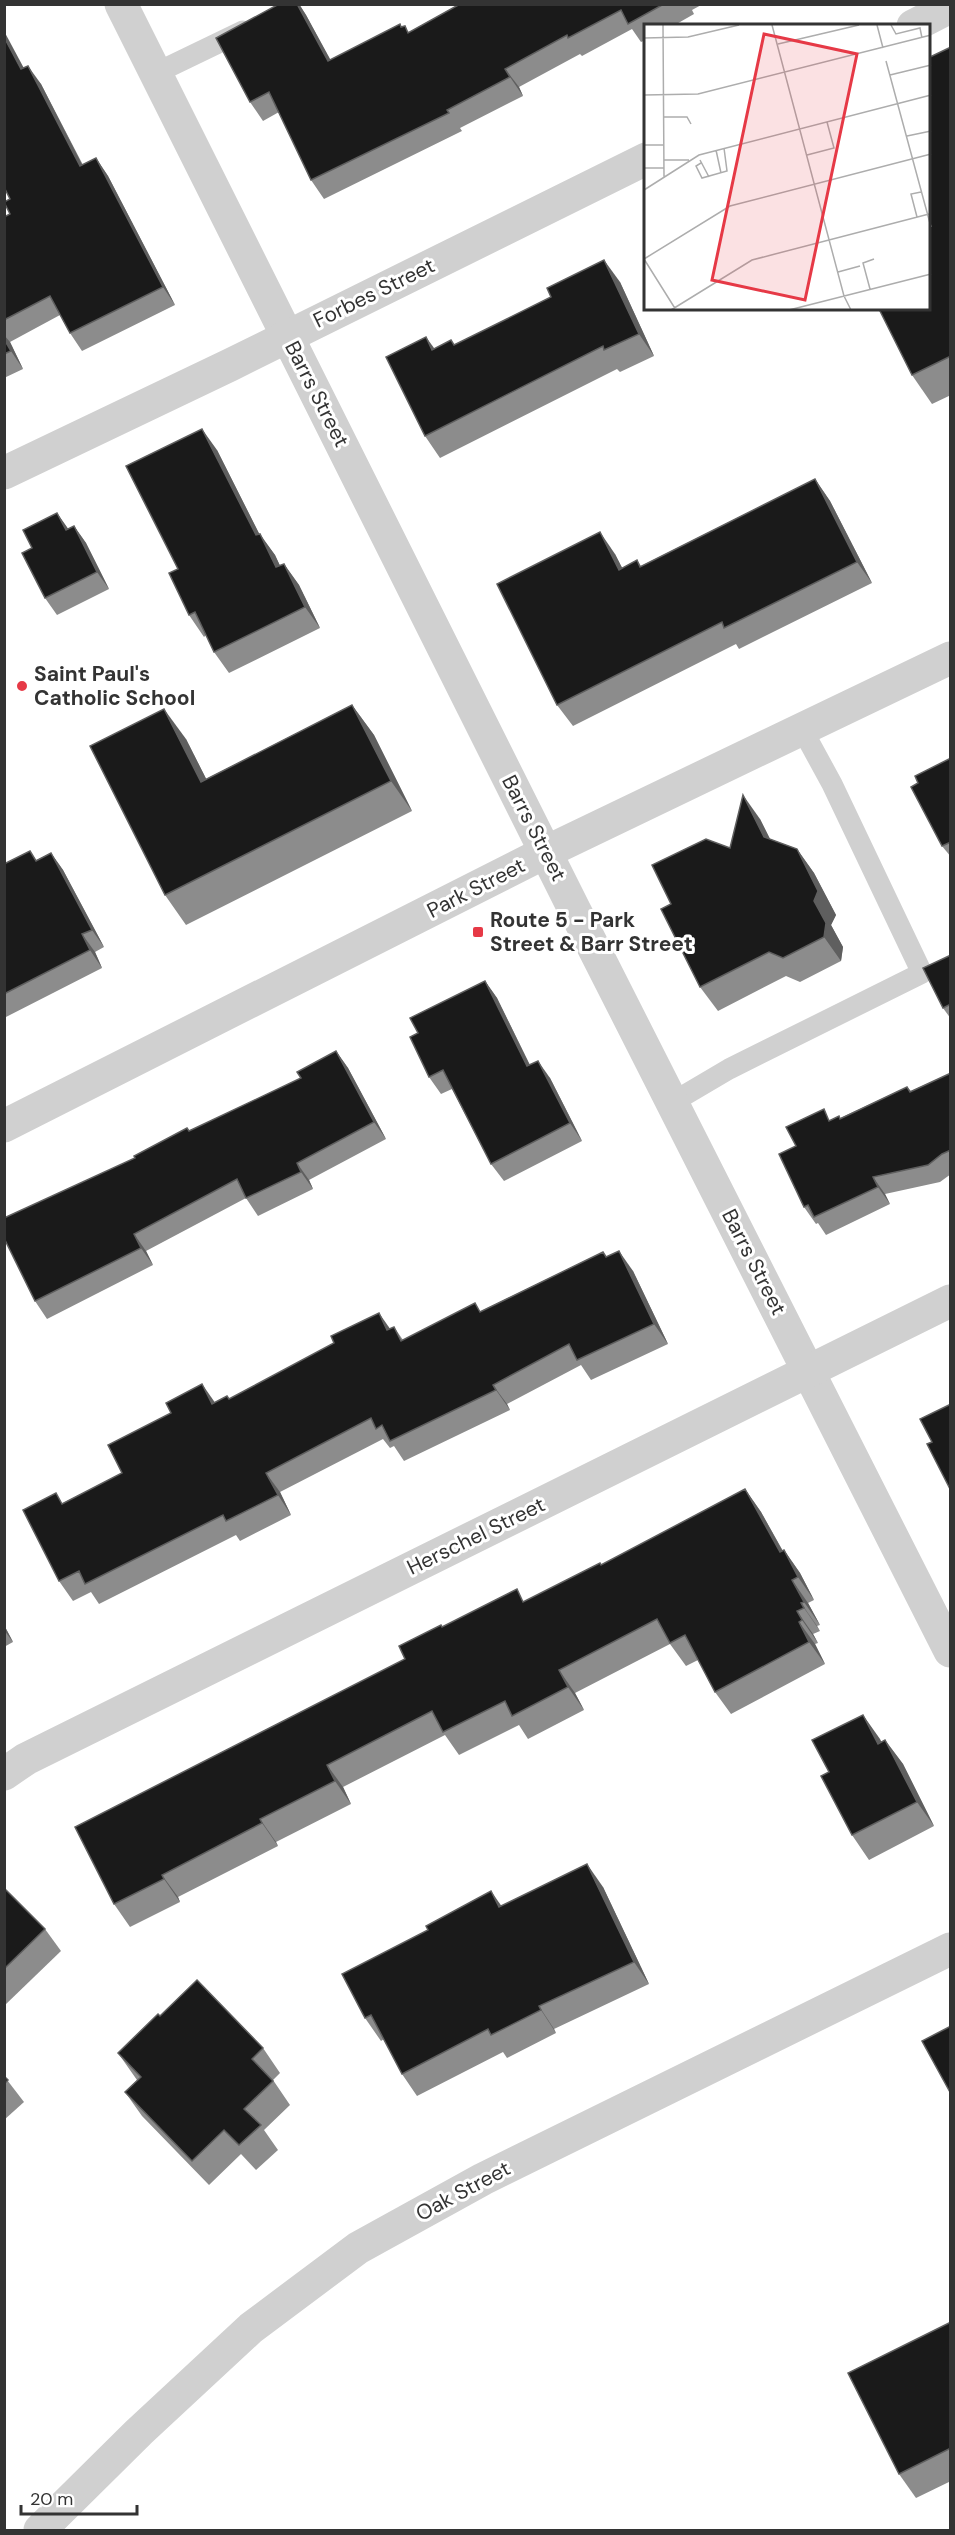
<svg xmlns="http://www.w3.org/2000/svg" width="955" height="2535" font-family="'DM Sans',sans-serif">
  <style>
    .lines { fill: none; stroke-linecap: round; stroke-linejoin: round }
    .service { stroke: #d0d0d0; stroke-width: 21 }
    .minor { stroke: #d0d0d0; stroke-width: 33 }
    .tertiary { stroke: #d0d0d0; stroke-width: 33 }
    .wall { fill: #8c8c8c }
    .shaded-wall { fill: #5f5f5f }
    .building { fill: #1a1a1a; stroke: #5f5f5f; stroke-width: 1.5 }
    .poi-dot { fill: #e63946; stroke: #fff; stroke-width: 2 }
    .labels { text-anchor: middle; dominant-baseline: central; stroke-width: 6; stroke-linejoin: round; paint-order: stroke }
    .street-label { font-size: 21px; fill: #333; stroke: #fff }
    .poi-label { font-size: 21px; font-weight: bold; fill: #333; stroke: #fff; text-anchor: start }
    .inset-road { fill: none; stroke: #adadad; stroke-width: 1.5 }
    .view { fill: #e63946; fill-opacity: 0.15; stroke: #e63946; stroke-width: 3 }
    .inset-edge { fill: none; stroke: #333; stroke-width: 3 }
  </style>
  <rect width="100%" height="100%" fill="#fff"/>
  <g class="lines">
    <!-- service -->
    <g class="service">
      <path d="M156,73L243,31"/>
      <path d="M673,1102L729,1069L922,973L832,784L802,729"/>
    </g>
    <!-- minor -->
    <g class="minor">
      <path d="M121,4L575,911L950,1651"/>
      <path d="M913,26L950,7"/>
      <path d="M4,473L230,365L646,159"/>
      <path d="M4,1774L26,1759L950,1301"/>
      <path d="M40,2530L139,2432L251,2328L358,2248L483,2179L950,1949"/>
    </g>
    <!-- tertiary -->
    <path class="tertiary" d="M4,1126L546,852L950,658"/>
  </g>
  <!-- wall -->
  <g class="wall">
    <path d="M279,4H299L306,15L330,60L402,27L409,32L460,4H703L692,10L694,14L673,26H646V40L641,42L632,29L582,56L580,54L519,87L523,96L460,128L462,131L324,199L311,180L279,112L263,121L250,102Z"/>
    <path d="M951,47V395L932,404L912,375Z"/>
    <path d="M24,68L41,84L83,165L96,158L108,176L175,305L82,351L70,333L60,315L10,342L23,369L4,378V217L10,214V199Z"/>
    <path d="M620,282L654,356L620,372L617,369L440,458L425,436L434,349L454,345Z"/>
    <path d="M217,450L259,534L275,555L280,566L284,564L299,585L320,628L229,673L214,652L206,635L204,637L189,615L178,569Z"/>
    <path d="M815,479L830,501L872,583L739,649L736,644L573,726L557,705L615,554L622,568L637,560L641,566Z"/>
    <path d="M57,513L68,529L74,526L86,543L109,589L57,615L45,598L32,548Z"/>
    <path d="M352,705L374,735L412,811L186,925L165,895L186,739L206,779Z"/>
    <path d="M951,758V857L942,846L918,783Z"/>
    <path d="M760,819L770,839L797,849L814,873L836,915L831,925L843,947L841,961L800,982L786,976L718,1011L700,987L730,848Z"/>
    <path d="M30,851L36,860L51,853L63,870L104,947L95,952L102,968L4,1018V864Z"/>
    <path d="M951,955V1019L943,1008Z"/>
    <path d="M485,981L497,998L530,1065L550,1078L582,1141L504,1181L491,1164L452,1089L441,1094L429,1077L418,1033Z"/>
    <path d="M336,1051L348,1068L386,1139L309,1180L313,1189L258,1216L246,1198L146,1251L153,1265L47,1319L35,1301L135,1158L189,1131L301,1078Z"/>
    <path d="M951,1073V1174L940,1182L885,1194L890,1204L826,1235L818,1223L816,1224L804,1207L796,1146L831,1120L840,1118L907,1087L911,1091Z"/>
    <path d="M603,1252L607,1257L633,1271L668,1344L591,1380L581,1365L507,1404L510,1410L404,1461L394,1446L390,1448L383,1439L280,1492L291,1515L240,1541L236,1535L99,1604L91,1592L73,1601L59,1581L63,1503L122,1473L215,1403L229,1399L394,1327L403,1340L481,1311Z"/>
    <path d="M745,1489L761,1512L783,1551L784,1550L800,1573L814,1600L808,1603L820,1625L817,1626L820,1631L813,1634L818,1643L815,1644L825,1664L731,1714L715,1692L698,1660L686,1666L670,1644L575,1693L584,1710L528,1739L519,1725L459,1755L445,1735L343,1787L351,1804L276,1842L278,1846L178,1897L180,1902L130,1927L114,1904L443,1627L525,1601L601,1565Z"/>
    <path d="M4,1625L13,1642L4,1647Z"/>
    <path d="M863,1715L881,1742L885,1740L903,1764L934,1826L869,1860L852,1835Z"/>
    <path d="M603,1887L649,1984L554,2029L556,2033L507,2058L503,2052L417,2096L402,2074L384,2039L381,2041L365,2018L501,1906Z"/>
    <path d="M4,1888L45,1929L61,1951L4,2006Z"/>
    <path d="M160,2016L263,2048L280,2073L273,2080L290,2105L264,2130L278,2150L256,2170L241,2154L209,2185L142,2116L125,2092L137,2080L118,2053Z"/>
    <path d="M4,2076L24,2102L4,2120Z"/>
    <path d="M951,2322V2481L916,2498L899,2474Z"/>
  </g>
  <!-- shaded-wall -->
  <g class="shaded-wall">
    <path d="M297,4H299L306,15L341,79L328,61Z"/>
    <path d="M4,31L34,87L21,69L4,37Z"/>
    <path d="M28,66L41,84L92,184L80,166Z"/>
    <path d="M505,69L519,87L523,96L510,77Z"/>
    <path d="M96,158L108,176L175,305L163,287Z"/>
    <path d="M604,260L620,282L654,356L639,334Z"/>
    <path d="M4,335L10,342L23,369L11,351L4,339Z"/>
    <path d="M426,337L442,359L432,350Z"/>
    <path d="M202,429L217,450L270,555L260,534L275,555L291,589L276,567L256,535Z"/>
    <path d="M815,479L830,501L872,583L857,562Z"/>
    <path d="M57,513L69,530H66Z"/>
    <path d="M74,526L86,543L109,589L97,572Z"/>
    <path d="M600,532L615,554L634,591L619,570Z"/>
    <path d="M284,564L299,585L320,628L305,607Z"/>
    <path d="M352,705L374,735L412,811L391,781Z"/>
    <path d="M164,709L186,739L223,812L201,782Z"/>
    <path d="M743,795L760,819L781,861L764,837Z"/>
    <path d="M797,849L814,873L836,915L831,925L843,947L841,961L824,937L814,901Z"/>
    <path d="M51,853L63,870L104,947L92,930Z"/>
    <path d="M82,934L95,952L102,968L90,950Z"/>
    <path d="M485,981L497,998L539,1084L527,1066Z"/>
    <path d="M336,1051L348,1068L386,1139L374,1122Z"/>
    <path d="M538,1061L550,1078L582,1141L570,1123Z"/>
    <path d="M297,1163L309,1180L313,1189L301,1172Z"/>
    <path d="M873,1177L885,1194L890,1204L878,1187Z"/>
    <path d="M134,1234L146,1251L153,1265L141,1248Z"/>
    <path d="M619,1251L633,1271L668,1344L654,1324Z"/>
    <path d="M379,1313L393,1333L387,1330Z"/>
    <path d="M202,1384L216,1404H212Z"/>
    <path d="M493,1385L507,1404L510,1410L496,1390Z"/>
    <path d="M266,1473L280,1492L291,1515L278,1495Z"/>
    <path d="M745,1489L761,1512L796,1575L780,1552Z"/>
    <path d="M784,1550L800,1573L814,1600L798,1577Z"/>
    <path d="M792,1580L808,1603L820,1625L804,1602Z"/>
    <path d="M801,1603L817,1626L820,1631L804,1608Z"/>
    <path d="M797,1611L813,1634L818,1643L802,1620Z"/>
    <path d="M799,1622L815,1644L825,1664L809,1642Z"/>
    <path d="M4,1625L13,1642L4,1630Z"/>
    <path d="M559,1670L575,1693L584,1710L568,1687Z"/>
    <path d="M863,1715L880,1739L895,1769L878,1744Z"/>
    <path d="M885,1740L903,1764L934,1826L917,1802Z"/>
    <path d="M327,1765L343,1787L351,1804L335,1781Z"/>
    <path d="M260,1819L276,1842L278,1846L262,1823Z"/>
    <path d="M587,1864L603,1887L649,1984L634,1962Z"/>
    <path d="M162,1875L178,1897L180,1902L164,1879Z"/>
    <path d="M491,1891L507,1914L499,1907Z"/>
    <path d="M539,2006L554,2029L556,2033L541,2010Z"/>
  </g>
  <!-- building -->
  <g class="building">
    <path d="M279,4H297L328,61L400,24L401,27L405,26L408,33L460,4H664L628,24L621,10L568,38L567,35L505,69L510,77L447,110L449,113L311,180L269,92L250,102L216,38Z"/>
    <path d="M4,37L21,69L28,66L80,166L96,158L163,287L70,333L50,296L4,320V217L10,214L4,202L10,199L4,187Z"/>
    <path d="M951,47V356L912,375L879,309H930V57Z"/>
    <path d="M604,260L639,334L604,350L603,346L425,436L386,357L426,337L432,350L451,340L454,345L551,297L547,288Z"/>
    <path d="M4,339L11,351L4,354Z"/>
    <path d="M202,429L256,535L260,534L276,567L284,564L305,607L214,652L195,612L189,615L169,573L178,569L126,466Z"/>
    <path d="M815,479L857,562L724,628L722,622L557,705L497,584L600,532L619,570L637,560L640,567Z"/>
    <path d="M57,513L66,530L74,526L97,572L45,598L22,553L32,548L23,530Z"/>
    <path d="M352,705L391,781L165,895L90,746L164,709L201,782Z"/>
    <path d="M951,758V842L942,846L911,787L918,783L915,776Z"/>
    <path d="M743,795L764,837L797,849L818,891L814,901L826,923L824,937L783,958L769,952L700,987L661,909L671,904L652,865L706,839L730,848Z"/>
    <path d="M30,851L36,861L51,853L92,930L82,934L90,950L4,994V864Z"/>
    <path d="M951,955V1004L943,1008L923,968Z"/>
    <path d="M485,981L527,1066L538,1061L570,1123L491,1164L443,1070L429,1077L410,1037L418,1033L410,1018Z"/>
    <path d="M336,1051L374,1122L297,1163L301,1172L246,1198L237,1179L134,1234L141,1248L35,1301L4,1238V1218L135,1158L134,1156L187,1128L189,1131L301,1078L297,1072Z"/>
    <path d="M951,1073V1150L942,1154L928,1165L873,1177L878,1187L814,1217L808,1205L804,1207L779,1154L796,1146L786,1127L824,1109L829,1121L839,1116L840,1119L907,1087L910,1092Z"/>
    <path d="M619,1251L654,1324L577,1360L569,1344L493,1385L496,1390L390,1441L382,1425L376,1429L371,1418L266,1473L278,1495L226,1521L223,1515L85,1584L79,1571L59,1581L23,1510L56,1493L62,1504L122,1473L108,1445L171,1413L166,1403L202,1384L212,1404L227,1396L229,1399L334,1343L331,1336L379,1313L387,1330L394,1327L401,1341L475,1303L480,1312L603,1252L606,1257Z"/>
    <path d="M951,1404V1491L927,1444L932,1442L920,1419Z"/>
    <path d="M745,1489L780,1552L784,1550L798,1577L792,1580L804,1602L801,1603L804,1608L797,1611L802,1620L799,1622L809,1642L715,1692L685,1635L670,1643L657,1619L559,1670L568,1687L512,1716L505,1701L443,1732L432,1711L327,1765L335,1781L260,1819L262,1823L162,1875L164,1879L114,1904L75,1827L405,1659L399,1646L441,1625L442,1627L517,1589L523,1602L600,1563L601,1565Z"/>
    <path d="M863,1715L878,1744L885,1740L917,1802L852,1835L821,1776L829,1772L812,1740Z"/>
    <path d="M587,1864L634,1962L539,2006L541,2010L491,2035L488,2029L402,2074L371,2015L365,2018L342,1974L428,1930L426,1926L491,1891L499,1907Z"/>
    <path d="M4,1888L45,1929L4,1969Z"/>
    <path d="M197,1980L263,2048L252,2059L273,2081L244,2109L261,2125L239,2145L224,2130L192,2161L125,2092L141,2077L118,2053L158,2014L160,2016Z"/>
    <path d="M951,2026V2094L922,2041Z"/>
    <path d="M4,2076L8,2080L4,2084Z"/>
    <path d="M951,2322V2448L899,2474L848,2373Z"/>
  </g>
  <!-- markers -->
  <g class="poi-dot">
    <circle cx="22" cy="686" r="6"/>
    <rect x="472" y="926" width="12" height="12" rx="3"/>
  </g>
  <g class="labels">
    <!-- street labels -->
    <g class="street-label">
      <text transform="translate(374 293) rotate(-26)">Forbes Street</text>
      <text transform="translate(317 394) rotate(63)">Barrs Street</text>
      <text transform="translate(534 828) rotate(63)">Barrs Street</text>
      <text transform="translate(476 888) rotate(-27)">Park Street</text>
      <text transform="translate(754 1262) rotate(63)">Barrs Street</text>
      <text transform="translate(476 1536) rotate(-26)">Herschel Street</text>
      <text transform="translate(463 2191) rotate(-28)">Oak Street</text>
    </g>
    <!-- poi labels -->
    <g class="poi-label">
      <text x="34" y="674">Saint Paul's<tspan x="34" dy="24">Catholic School</tspan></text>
      <text x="490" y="920">Route 5 - Park<tspan x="490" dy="24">Street &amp; Barr Street</tspan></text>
    </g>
  </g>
  <!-- overview -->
  <g transform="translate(644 24)">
    <rect width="286" height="286" fill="#fff"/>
    <path class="inset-road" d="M19,1L20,153M128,1L200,272L207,286M233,1L239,24M247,1L252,10L276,4L278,14M0,14L44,13L95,1M134,20L215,1M242,37L287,203M246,51L287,41M0,71L54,70L287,11M20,93H43L47,100M263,112L287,107M0,121H20M72,126L77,149M163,131L190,124L183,98M20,136H45M56,136L65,153M57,139L52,142L58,154L83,147L80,124M0,144H20M0,166L55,131L287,71M273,193L267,170L277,168M0,235L86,182L287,130M0,235L32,286M194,248L216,242M226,265L219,239L230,235M27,286L108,236L285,190M145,286L287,250"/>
    <path class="view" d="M120,10L213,30L161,276L68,256Z"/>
    <rect width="286" height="286" class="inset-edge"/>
  </g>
  <!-- border -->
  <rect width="955" height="2535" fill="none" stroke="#333333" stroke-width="12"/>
  <!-- scale -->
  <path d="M21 2505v9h116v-9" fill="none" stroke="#333333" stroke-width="3"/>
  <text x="30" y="2505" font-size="18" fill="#333333" stroke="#ffffff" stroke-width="4.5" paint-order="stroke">20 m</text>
</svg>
